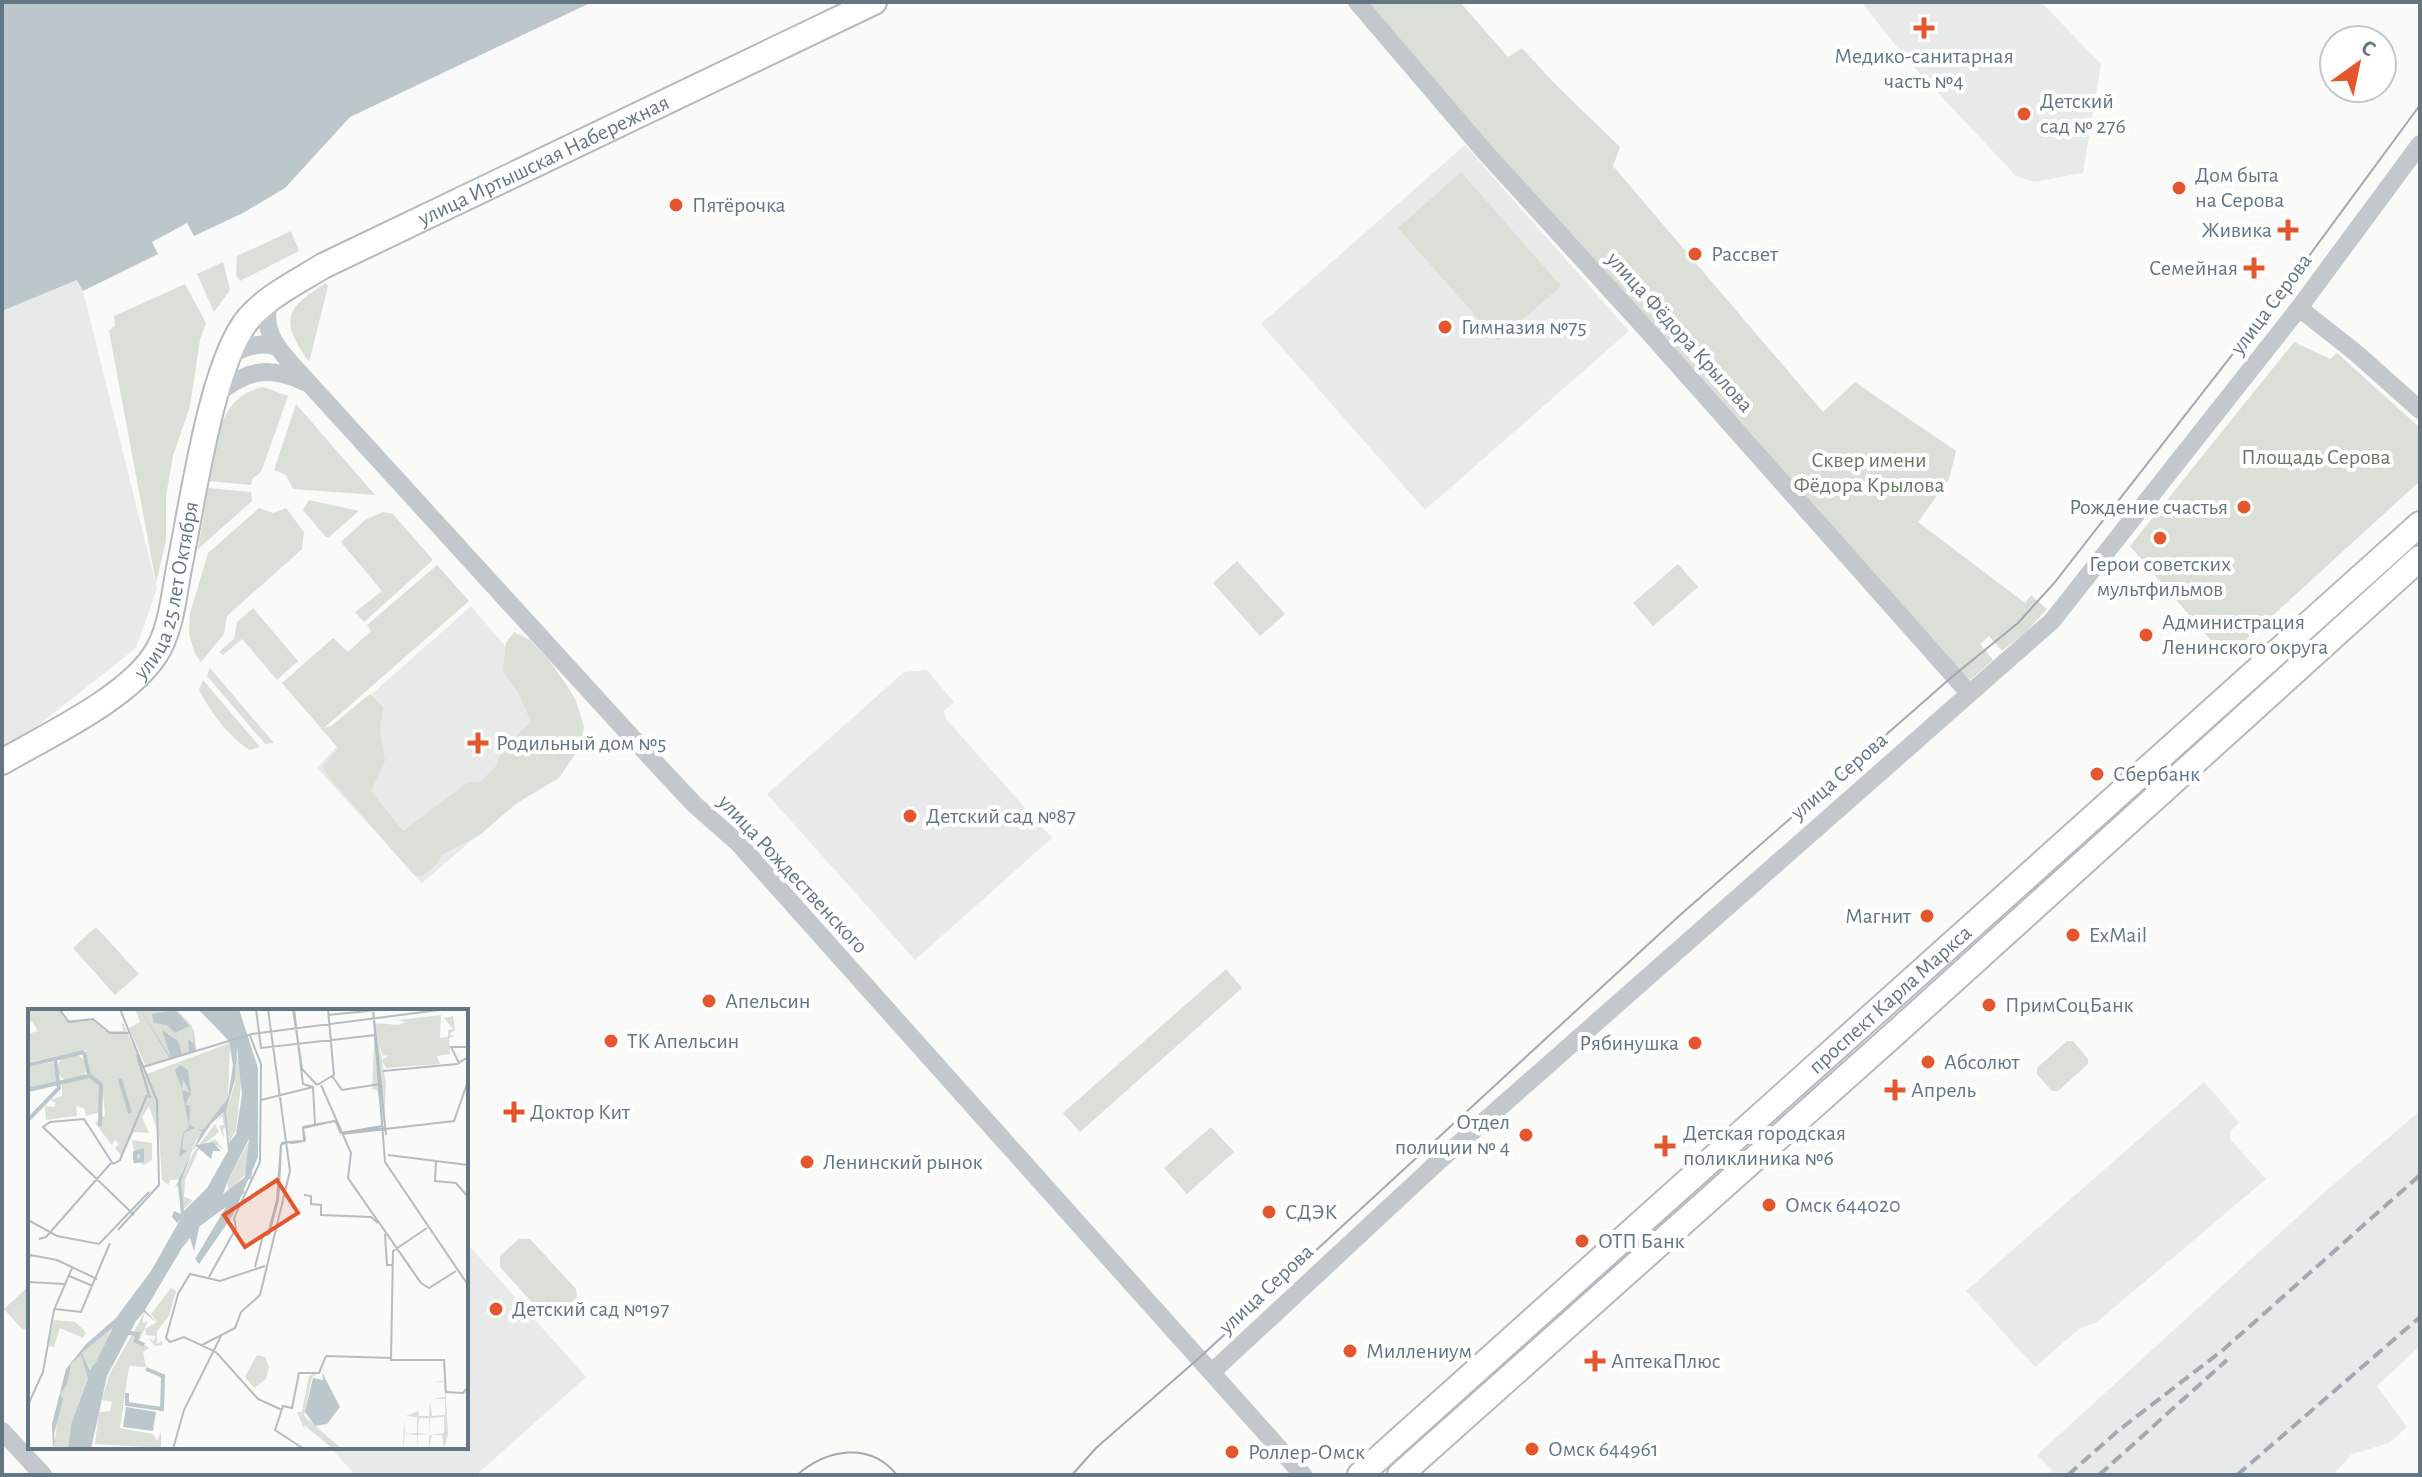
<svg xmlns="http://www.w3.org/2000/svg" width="2422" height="1477" font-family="'Alegreya Sans',sans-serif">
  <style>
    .built { fill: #e8e9e9 }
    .green { fill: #dadfd7 }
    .water { fill: #bbc7cb }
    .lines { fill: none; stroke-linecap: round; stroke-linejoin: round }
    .major-casing { stroke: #b5babe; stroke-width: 28 }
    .minor { stroke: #c3c8cc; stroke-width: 18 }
    .major { stroke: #fff; stroke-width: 24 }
    .tram { stroke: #a2aab0; stroke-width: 2 }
    .rail { stroke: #a2aab0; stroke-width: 4; stroke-dasharray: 12 6; stroke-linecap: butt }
    .poi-dot { fill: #e4572e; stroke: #fff; stroke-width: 3 }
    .labels { text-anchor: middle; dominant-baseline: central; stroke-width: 8; stroke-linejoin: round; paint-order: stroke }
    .poi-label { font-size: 22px; fill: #657683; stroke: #fff; text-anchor: start }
    .street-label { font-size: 22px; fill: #657683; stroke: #fff }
    .park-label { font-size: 22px; fill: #687a64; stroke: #fff }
    .inset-river { fill: none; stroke: #bbc7cb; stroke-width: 4 }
    .inset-road { fill: none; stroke: #b5bdc2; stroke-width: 2 }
    .view { fill: #e4572e; fill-opacity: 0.15; stroke: #e4572e; stroke-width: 4 }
    .inset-edge { fill: none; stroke: #657683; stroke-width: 4 }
  </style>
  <rect width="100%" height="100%" fill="#fafaf8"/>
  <!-- built -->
  <g class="built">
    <path d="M1861,2H2041L2101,64L2083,173L2034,182L2016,176L1910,63Z"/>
    <path d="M1465,145L1629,331L1425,510L1261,324Z"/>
    <path d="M78,280L83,291L157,589L136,648L26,735L2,749V311Z"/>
    <path d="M471,606L587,742L422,883L317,768L340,743L329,732Z"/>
    <path d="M927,670L954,702L944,711L945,718L1052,838L915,960L767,794L904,672Z"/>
    <path d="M2204,1082L2239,1122L2230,1132V1139L2266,1179L2097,1322L2079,1329L2035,1367L1966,1291Z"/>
    <path d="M2420,1111V1346L2377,1386L2407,1427L2389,1443L2352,1454L2333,1475H2048L2052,1470L2037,1455L2328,1189Z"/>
    <path d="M466,1242L586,1377L476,1475H355L330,1447H466Z"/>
  </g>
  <!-- green -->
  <g class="green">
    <path d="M1362,2H1460L1508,57L1522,48L1556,85L1620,147L1613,166L1823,412L1855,382L1956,451L1949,479L1918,522L2025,603L2031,595L2047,609L2025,633L2002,651L1989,636L1980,644L1993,660L1971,679L1962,676Z"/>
    <path d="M1461,172L1561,286L1498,341L1398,228Z"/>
    <path d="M291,231L299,251L240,281L236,275L237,256Z"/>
    <path d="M223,262L230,290L214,312L197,274Z"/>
    <path d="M326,283L328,286L309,362C280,321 284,309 326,283Z"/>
    <path d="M185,284L206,323L200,340L190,406L173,456L166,496V541L156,583L109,331L115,325L114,316Z"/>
    <path d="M2294,342L2330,359L2337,353L2420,428V481L2226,658L2130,546Z"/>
    <path d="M263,387L288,396L261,472L253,478L251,485L209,481C218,441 217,397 263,387Z"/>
    <path d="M296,404L375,495L293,489L286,475L274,470Z"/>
    <path d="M208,488L251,492L252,501L198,549Z"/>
    <path d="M309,500L359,511L329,537H326L303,510Z"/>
    <path d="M259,508L273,513L286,508L304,532L302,549L227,616L224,634L201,662L195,654L189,634L190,614L208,553Z"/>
    <path d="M383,512L393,514L433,560L364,622L355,612L382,591L341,542L365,520Z"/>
    <path d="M1237,561L1285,614L1260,636L1213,583Z"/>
    <path d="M1678,564L1698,587L1653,626L1633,603Z"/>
    <path d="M437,565L469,601L324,728L331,726L370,694L383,707L380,731L385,761L371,791L403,831L467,783L480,782L497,765L502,749L531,722L518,692L503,672L506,643L514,632L530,640L548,659L568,687L576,701L584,727L580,747L559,778L517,803L480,835L443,854L435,866L423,876L414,875L328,776L323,767L338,748L282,683L333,638L348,652L371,631L367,625Z"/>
    <path d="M253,608L298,661L277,680L242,639L223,655L219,652L234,639L237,622Z"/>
    <path d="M210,668L274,743L265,744L207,676Z"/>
    <path d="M203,680L260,747L250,750C229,738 210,711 199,690Z"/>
    <path d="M96,927L139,974L115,995L73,948Z"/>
    <path d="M1226,969L1242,988L1080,1132L1063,1113Z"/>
    <path d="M2067,1041H2073L2088,1059V1064L2058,1091H2052L2037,1074V1068Z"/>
    <path d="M1211,1127L1234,1152L1187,1194L1164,1168Z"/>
    <path d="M519,1239H530L576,1289L577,1299L557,1317L546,1318L500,1267V1256Z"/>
    <path d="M30,1285V1331L21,1328L4,1309Z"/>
  </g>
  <!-- water -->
  <path class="water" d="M2,2H592L350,117L285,188L243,213L194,236L187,223L152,242L158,254L83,291L77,280L2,311Z"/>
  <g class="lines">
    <!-- major casing -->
    <g class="major-casing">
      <g id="major">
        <path id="s1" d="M2,762C48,735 126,699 155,655C171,631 174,595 179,568C192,507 211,362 249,318C268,296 299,281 323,266L874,2"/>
        <path id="s2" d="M1360,1475L2420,524"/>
        <path d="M1400,1475L1891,1037L2420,558"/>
      </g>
    </g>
    <!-- minor -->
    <g class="minor">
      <path d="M1357,2L1484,151L1646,329L1969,693"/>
      <path d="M270,300C258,334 285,356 306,380L649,756L695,805L738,843L1303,1475"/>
      <path d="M2299,308L2356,353L2420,410"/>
      <path d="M228,356C244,347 260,341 277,347"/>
      <path d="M217,394C247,370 269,365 305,382"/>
      <path d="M1212,1372L1439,1161L2052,621L2299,308L2420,144"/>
      <path d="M2,1431L43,1475"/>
    </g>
    <!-- major -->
    <use href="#major" class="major"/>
    <!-- tram -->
    <g class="tram">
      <path d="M797,1475C827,1449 870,1441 897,1475"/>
      <path d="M1072,1475L1096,1448L1199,1358L1679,916L1953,676L2018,623L2055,582L2306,260L2420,105"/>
    </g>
    <!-- rail -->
    <g class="rail">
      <path d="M2068,1475L2119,1430L2223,1350L2420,1175"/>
      <path d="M2099,1475L2227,1360"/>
      <path d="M2237,1475L2420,1317"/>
    </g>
  </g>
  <!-- markers -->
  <g class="poi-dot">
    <path d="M1920 16h8v8h8v8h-8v8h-8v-8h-8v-8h8z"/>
    <circle cx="2024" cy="114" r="8"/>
    <circle cx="2179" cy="188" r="8"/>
    <circle cx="676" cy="205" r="8"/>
    <path d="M2284 218h8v8h8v8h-8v8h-8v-8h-8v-8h8z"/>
    <circle cx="1695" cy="254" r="8"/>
    <path d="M2250 256h8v8h8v8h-8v8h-8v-8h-8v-8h8z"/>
    <circle cx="1445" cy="327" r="8"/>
    <circle cx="2244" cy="507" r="8"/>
    <circle cx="2160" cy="538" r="8"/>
    <circle cx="2146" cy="635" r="8"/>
    <path d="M474 731h8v8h8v8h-8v8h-8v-8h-8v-8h8z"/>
    <circle cx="2097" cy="774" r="8"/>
    <circle cx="910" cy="816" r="8"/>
    <circle cx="1927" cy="916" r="8"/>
    <circle cx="2073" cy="935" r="8"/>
    <circle cx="709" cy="1001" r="8"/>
    <circle cx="1989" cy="1005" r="8"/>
    <circle cx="611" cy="1041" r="8"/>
    <circle cx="1695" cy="1043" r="8"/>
    <circle cx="1928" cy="1062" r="8"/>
    <path d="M1891 1078h8v8h8v8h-8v8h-8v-8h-8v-8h8z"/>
    <path d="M510 1100h8v8h8v8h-8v8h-8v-8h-8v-8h8z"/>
    <circle cx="1526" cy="1135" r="8"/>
    <path d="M1661 1134h8v8h8v8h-8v8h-8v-8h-8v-8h8z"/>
    <circle cx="807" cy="1162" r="8"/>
    <circle cx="1769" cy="1205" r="8"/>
    <circle cx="1269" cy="1212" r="8"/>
    <circle cx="1582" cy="1241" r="8"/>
    <circle cx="496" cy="1309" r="8"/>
    <circle cx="1350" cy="1351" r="8"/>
    <path d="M1591 1349h8v8h8v8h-8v8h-8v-8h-8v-8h8z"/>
    <circle cx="1532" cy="1449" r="8"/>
    <circle cx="1232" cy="1452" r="8"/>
  </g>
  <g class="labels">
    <!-- poi labels -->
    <g class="poi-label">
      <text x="1924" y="56" text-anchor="middle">Медико-санитарная<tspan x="1924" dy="25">часть №4</tspan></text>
      <text x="2040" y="101">Детский<tspan x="2040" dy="25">сад № 276</tspan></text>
      <text x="2195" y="175">Дом быта<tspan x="2195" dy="25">на Серова</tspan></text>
      <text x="692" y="205">Пятёрочка</text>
      <text x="2272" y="230" text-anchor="end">Живика</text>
      <text x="1711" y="254">Рассвет</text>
      <text x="2238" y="268" text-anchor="end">Семейная</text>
      <text x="1461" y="327">Гимназия №75</text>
      <text x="2228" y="507" text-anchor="end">Рождение счастья</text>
      <text x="2160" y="564" text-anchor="middle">Герои советских<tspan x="2160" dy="25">мультфильмов</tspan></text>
      <text x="2162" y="622">Администрация<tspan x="2162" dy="25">Ленинского округа</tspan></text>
      <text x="496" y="743">Родильный дом №5</text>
      <text x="2113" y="774">Сбербанк</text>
      <text x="926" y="816">Детский сад №87</text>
      <text x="1911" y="916" text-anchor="end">Магнит</text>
      <text x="2089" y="935">ExMail</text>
      <text x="725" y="1001">Апельсин</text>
      <text x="2005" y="1005">ПримСоцБанк</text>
      <text x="627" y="1041">ТК Апельсин</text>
      <text x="1679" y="1043" text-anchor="end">Рябинушка</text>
      <text x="1944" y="1062">Абсолют</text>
      <text x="1911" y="1090">Апрель</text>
      <text x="530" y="1112">Доктор Кит</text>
      <text x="1510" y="1122" text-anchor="end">Отдел<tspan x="1510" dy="25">полиции № 4</tspan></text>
      <text x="1683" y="1133">Детская городская<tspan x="1683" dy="25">поликлиника №6</tspan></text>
      <text x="823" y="1162">Ленинский рынок</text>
      <text x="1785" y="1205">Омск 644020</text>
      <text x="1285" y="1212">СДЭК</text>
      <text x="1598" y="1241">ОТП Банк</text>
      <text x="512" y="1309">Детский сад №197</text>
      <text x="1366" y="1351">Миллениум</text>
      <text x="1611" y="1361">АптекаПлюс</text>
      <text x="1548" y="1449">Омск 644961</text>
      <text x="1248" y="1452">Роллер-Омск</text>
    </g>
    <!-- street labels -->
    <g class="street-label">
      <text stroke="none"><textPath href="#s1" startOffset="876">улица Иртышская Набережная</textPath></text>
      <text transform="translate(2271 304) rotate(-53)">улица Серова</text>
      <text transform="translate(1680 332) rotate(48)">улица Фёдора Крылова</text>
      <text stroke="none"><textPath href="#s1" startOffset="254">улица 25 лет Октября</textPath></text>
      <text transform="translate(1839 776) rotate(-41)">улица Серова</text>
      <text transform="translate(793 874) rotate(47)">улица Рождественского</text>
      <text stroke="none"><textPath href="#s2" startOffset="712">проспект Карла Маркса</textPath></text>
      <text transform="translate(1266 1289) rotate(-43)">улица Серова</text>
    </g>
    <!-- park labels -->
    <g class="park-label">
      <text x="2316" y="457">Площадь Серова</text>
      <text x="1869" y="460">Сквер имени<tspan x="1869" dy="25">Фёдора Крылова</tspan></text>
    </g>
  </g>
  <!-- overview -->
  <g transform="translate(28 1009)">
    <rect width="440" height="440" fill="#fafaf8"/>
    <path d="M3,0H33L39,11L65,10L77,22H95L94,12L119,65L202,34L200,89L169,130L152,170L142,171L141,176L134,171L129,94V121L121,97L114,108L121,124L106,123L93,147L87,139L91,135L87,131L84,136L67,114L77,106L75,84L72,103L58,107L56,99L48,97L49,107L18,111L17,97L26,98L28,94L22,91L34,87V74L63,67L58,41L0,53V25L10,22L4,12L0,14ZM107,0H148L164,17L169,42L118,58L101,19L112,13ZM413,6L412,29L420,28V21L425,20L416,9L425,7L427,21L421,25L427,27L421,29L422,45L409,47L412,55L358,59L354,51L361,46L355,47L351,36L358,73L356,116L349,81L344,80L347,14L370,16L378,13L370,11ZM208,44L214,65L208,121L201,134L198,102L207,74ZM30 59a14 14 0 1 1 28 0a14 14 0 1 1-28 0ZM25,53L29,73L0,80V58ZM196,103L201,116L195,120L196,129L191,117L196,116L194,107L187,115L191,123L175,136L187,130L196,141L185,134L172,138L157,171L156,188L165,191L155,201L153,173L165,144ZM104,131L124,134V151L116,156L108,152ZM221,132L219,164L201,181L199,173ZM143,279L148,282L141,307L129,322V335L134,332V336L127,337L121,329L126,332L128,327L118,326L117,320L129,313L123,305ZM117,303L114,314L120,312L111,332L121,339L115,343L118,358L101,357L92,419L125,425L129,432L133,423V439L67,435L71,403L82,402L84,393L74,391L81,366ZM26,311L47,313L58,323L55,329L32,319L26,338L20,337ZM85,317L68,353L63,361L54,344ZM53,345L60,368L43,415L40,440H26L32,385L43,355ZM229,346L237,348L241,358L238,370L226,379L217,368ZM416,357L420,425L416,440L414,426H404L401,440V426L416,424V408L402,409V424L401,409H391L390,424L401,425L390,426V440L389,426L377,425L375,440L376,411L377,425L389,424V408L378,407L390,402L391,407H401L402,393L404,407L417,406V390H405L417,388L416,373L405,372H416ZM296,361L284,368L276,407L314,440H305L276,416L277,422L269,403H274L281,367Z" fill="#dadfd7"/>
    <path d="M112,0L143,49L134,21L150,32L154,45L161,43L160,30L166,35L165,21L161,17L147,24L139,16L126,14L124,5L147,1L166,22L167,43L142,50ZM170,0H211L230,59V148L205,206L171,255L167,250L198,198L172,215L166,242L162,229L154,239L117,301L128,313L116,303L108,312L79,367L63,440H40L43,415L60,369L53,346L43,355L39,375L32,385L35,390L26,425L27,433L25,440L24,415L38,360L58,335L88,309L123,262L153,209L149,214L144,208L146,202L153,205L150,176L147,179L174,122L168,119L175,121L200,89L205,56L201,32ZM209,39L214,85L208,125L201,134L198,102L207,70ZM196,103L200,142L179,179L156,202L153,173L164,143L168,137L183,150L185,142H193L185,133L169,136L183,115L185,125L183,115ZM221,130L217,168L195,185L200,171ZM85,318L68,353L62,361L54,344ZM152,56L160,61L163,84L157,96L162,97L161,115L167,119L156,124L154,140L159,142L151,148L155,124L161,118L154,81L162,84L155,70L154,80L147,61ZM294,363L312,398L299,415L287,417L277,403L285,369L295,371ZM98,398L128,403L125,422L95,418Z" fill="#bbc7cb" fill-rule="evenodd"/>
    <path class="inset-river" d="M204,0L214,24M216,30L224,66L227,129L221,170M56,43L61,66L73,76L72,117M0,56L56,43M92,70L102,104M0,81L61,67M0,111L31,79L27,49M108,152L114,151V142L107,144V150L108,154M101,324L110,325L108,332L116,336M99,384V395L134,400L135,367L118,360M54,440L67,383L93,326L154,228L216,182"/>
    <path class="inset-road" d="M31,0L41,13L65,10L82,24H102M228,0L233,39L348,26M265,0L274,60L289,76M266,0L275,75L285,78L287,116M300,0L306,67M345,0L357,153L440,276M345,0L358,126M300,6L359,0M109,46L122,89M431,54L423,38H440M115,58L224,25L419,0M355,62L429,55L440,48M289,76L304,67L314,81L352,75M293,76L323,144L320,169L393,274L401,279L428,262M233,91L285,78M356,119L313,124L312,123L308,113L306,112L275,119L277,130V131L276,132L264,134L259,133L254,135L253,136L251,179L250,191L241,225L239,226L236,225L235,226L227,258L235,226L236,225H240L249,191L253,136L254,134L259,133L276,132L275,118L306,112L308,113L313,124L354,117L357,119M314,125L426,112L440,72M360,146L440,156M408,152L407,172L428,174L440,188M85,155L56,110L22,113L15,118L106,206M85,155L92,151L119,86M276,186L283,187V195L293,196V206L343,208L350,214M0,211L29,227L71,235L121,183M399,219L365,242L363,351H416L418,383L435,384L440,378M90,221L131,176L129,92L92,0M357,225L359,256H364M11,230L18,228L83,154M0,254L2,246L29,251L69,270M237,257L192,272L162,265L150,285L138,329L142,333L156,328L188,343L230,390L254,401M41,267L65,277M181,268L208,219L206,209L232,153L233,55L222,27M0,273L37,275M27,300L53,303L82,234M174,336L207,319L213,303L232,286L262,162L240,0M298,347L363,349M0,396L15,363L26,301L44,259M145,440L156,401L193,327M276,440L247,421L255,397L264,399L271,364H291L298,347"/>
    <path class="view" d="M249,171L270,204L217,238L196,206Z"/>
    <rect width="440" height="440" class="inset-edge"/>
  </g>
  <!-- border -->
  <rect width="2422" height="1477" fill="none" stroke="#657683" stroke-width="8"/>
  <!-- north arrow -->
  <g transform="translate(2358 64) rotate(33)"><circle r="38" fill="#ffffff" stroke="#c1c8cd" stroke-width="2"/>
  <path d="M0-6L14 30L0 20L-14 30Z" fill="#e4572e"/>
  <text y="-12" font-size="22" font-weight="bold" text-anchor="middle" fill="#657683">С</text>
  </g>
</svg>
